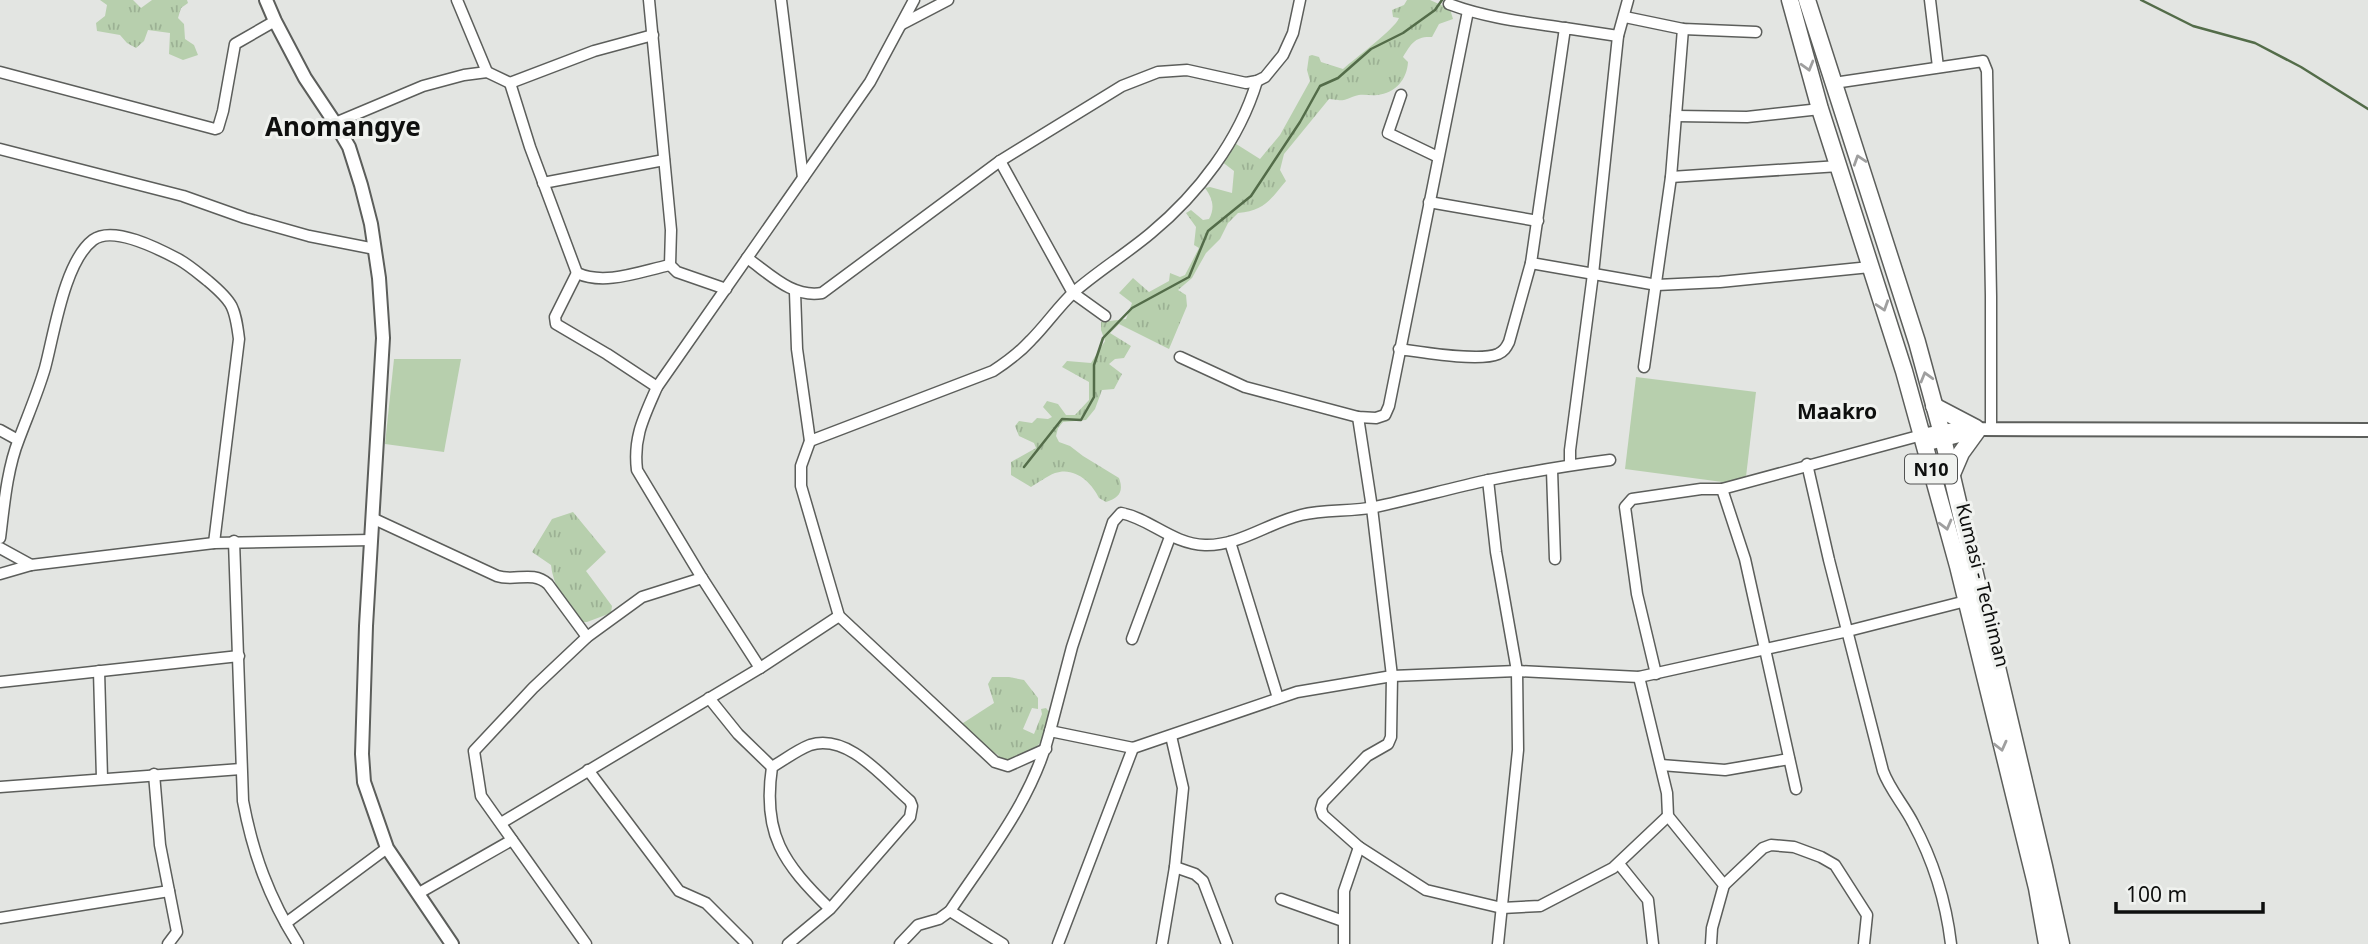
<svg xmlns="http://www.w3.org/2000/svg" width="2368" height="944" font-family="'Noto Sans',sans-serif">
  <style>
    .grass { fill: url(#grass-tufts) }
    .pitch { fill: #b7cfad }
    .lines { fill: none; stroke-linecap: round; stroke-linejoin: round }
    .stream { stroke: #536c49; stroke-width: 2.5 }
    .minor-casing { stroke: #5c5e5b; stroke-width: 13 }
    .tertiary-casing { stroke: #5c5e5b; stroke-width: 16 }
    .trunk-casing { stroke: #5c5e5b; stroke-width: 19 }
    .minor { stroke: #fff; stroke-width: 10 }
    .tertiary { stroke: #fff; stroke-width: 12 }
    .trunk { stroke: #fff; stroke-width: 16 }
    .oneway { stroke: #9f9f9f }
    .labels { text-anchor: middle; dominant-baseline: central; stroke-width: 6; stroke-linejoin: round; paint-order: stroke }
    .shield { fill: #f0f2ef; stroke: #525352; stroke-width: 2 }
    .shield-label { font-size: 18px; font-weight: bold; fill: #0e0f0e }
    .street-label { font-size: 19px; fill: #0e0f0e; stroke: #f0f2ef }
    .neighbourhood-label { font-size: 21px; font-weight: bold; fill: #0e0f0e; stroke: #f0f2ef }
    .district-label { font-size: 26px; font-weight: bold; fill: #0e0f0e; stroke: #f0f2ef }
  </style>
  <defs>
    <pattern id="grass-tufts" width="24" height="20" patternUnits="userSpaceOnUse" patternTransform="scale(1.75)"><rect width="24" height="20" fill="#b7cfad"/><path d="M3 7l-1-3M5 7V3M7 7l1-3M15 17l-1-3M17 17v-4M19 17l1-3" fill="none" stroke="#9cb194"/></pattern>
  </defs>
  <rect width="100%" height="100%" fill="#e3e5e2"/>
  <!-- grass -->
  <g class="grass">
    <path d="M100,0H133L141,8L152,0H187L188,3L181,8L178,18L184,24L185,39L194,45L198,55L183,60L169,54L170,33L148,30L144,41L136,48L127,43L120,35L97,31L96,23L105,16L107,5Z"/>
    <path d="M1407,0H1430L1450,9L1453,19L1439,24L1432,37C1415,36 1411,44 1403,57L1408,62C1407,79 1396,93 1377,95C1370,96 1362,93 1355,96C1341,101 1346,101 1329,99L1284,154L1280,170L1286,181C1270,200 1264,211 1238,213L1228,223L1220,239L1206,253L1192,278L1178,290L1186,295L1187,306L1169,349L1119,324L1110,333L1131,346L1124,358L1115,359L1109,364L1122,374L1114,389L1102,390L1095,409L1086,420L1063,422L1058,428L1056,436L1059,442L1070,446L1083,456L1119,478C1124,492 1119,498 1106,502L1099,498C1092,483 1075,466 1055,473C1047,476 1038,483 1031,487L1011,475V462L1036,448L1034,443L1019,436L1015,426L1019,421L1032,423L1037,418L1048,419L1052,417L1043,407L1047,401L1058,404L1066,415H1075L1089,400V382L1062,367L1067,361L1091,363L1105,341L1101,330V322L1126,319L1132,303L1119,293L1133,278L1149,292L1169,281L1170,273L1180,277L1185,275L1199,248L1194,245L1196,227L1186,213L1191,210L1203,220L1209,219C1215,208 1213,199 1205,188L1210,187L1232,193L1234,171L1221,161L1233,142L1260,159L1280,135L1310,81L1307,70L1309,56L1312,55L1319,57L1321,62L1343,69C1355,58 1395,29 1399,18L1393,17L1392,10L1404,5Z"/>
    <path d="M573,512L606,552L586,571L612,606L611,613L587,622H580C565,606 553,585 551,565L532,552L552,519Z"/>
    <path d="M992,677H1009L1024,680L1038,698V709L1032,708L1023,729L1034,734L1042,714L1041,709L1046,708L1050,713C1041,750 1041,746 1008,762L1001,760L997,754L987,752L960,725L994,703L988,684Z"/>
  </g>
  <!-- pitch -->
  <g class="pitch">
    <path d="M394,359H461L444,452L385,444Z"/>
    <path d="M1636,377L1756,392L1745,485L1625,469Z"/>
  </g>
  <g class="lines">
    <!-- stream -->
    <g class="stream">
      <path d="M2141,0L2193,26L2255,43L2301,67L2368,109"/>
      <path d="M1024,467L1062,419L1081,420L1094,397V365L1103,338L1132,308L1189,277L1208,231L1251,196L1300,122L1320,86L1338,78L1371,49L1403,33L1435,10L1442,0"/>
    </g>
    <!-- minor casing -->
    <g class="minor-casing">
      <g id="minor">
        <path d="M457,0L487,72"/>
        <path d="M649,0L671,230L670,265L677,272L726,289"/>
        <path d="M781,0L803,178"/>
        <path d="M1930,0L1938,67"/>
        <path d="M1449,4C1486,18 1525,22 1565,28"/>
        <path d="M1625,17L1683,29L1756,32"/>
        <path d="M902,24L948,0"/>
        <path d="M1618,36L1565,28L1531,263L1657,285L1720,282L1870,267"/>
        <path d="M0,72L215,129L218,128L223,111L235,44L275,21"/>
        <path d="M510,83L530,147L577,273C605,286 641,271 670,265"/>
        <path d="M1834,83L1983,61L1987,71L1991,296V429"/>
        <path d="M1401,95L1388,133L1438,157"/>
        <path d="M1676,116L1747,117L1820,109"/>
        <path d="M335,123L423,86L464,75L487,72L510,83L594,51L653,35"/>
        <path d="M0,149L183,196L245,218L309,236L375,249"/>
        <path d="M1000,161L1073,293L1105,316"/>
        <path d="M1671,177L1839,166"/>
        <path d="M543,183L664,160"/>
        <path d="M1429,202L1538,221"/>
        <path d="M747,258C770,274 792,298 822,293L1000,161L1122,86L1158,72L1187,70L1246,83L1257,81L1265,77L1283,55L1293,33L1300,0"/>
        <path d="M577,273L555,317L556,324L607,354L657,387"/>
        <path d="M795,292L797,349L810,441L801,466V486L839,616L995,762L1008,766L1046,749"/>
        <path d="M1399,349C1421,352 1479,362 1498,354C1504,351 1506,348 1509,342L1531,263"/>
        <path d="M1180,357L1245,387L1358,417L1376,418L1385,415L1389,406L1468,11"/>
        <path d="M1644,367L1671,177L1683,29"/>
        <path d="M1358,417L1372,508L1392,676L1391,737L1388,744L1367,756L1323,802L1321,809L1323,815L1359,847L1426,890L1502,908L1540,906L1613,868L1668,816"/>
        <path d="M0,430L18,440"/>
        <path d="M810,441L993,371C1007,362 1020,352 1031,340C1046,325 1058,307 1074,292C1098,271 1126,254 1151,233C1198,194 1239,141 1257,81"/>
        <path d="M1807,464L1829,560L1883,771C1890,790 1904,805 1913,823C1933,860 1946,902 1951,944"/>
        <path d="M1570,465V450L1593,274L1618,36L1628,0"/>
        <path d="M1552,470L1555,559"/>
        <path d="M1488,480L1496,552L1517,671L1518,750L1498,944"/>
        <path d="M1722,489L1922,435"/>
        <path d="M372,518L497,576C515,582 532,570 548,584L587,637"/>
        <path d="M0,538C4,506 7,469 19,439C28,415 38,392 45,368C54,335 64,262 93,240C113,225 159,249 178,259C189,265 198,273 208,281C233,302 235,307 239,339L214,543"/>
        <path d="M234,541L243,801C253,854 269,898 298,944"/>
        <path d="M1230,542L1278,698"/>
        <path d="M0,548L31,565"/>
        <path d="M0,574L31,565L214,543L371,540"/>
        <path d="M1132,639L1170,537"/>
        <path d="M760,668L702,578L637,470C633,437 644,417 657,387L870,82L914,0"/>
        <path d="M99,671L102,778"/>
        <path d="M1656,674L1637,594L1625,507L1632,499L1701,489H1722L1745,559L1796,789"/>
        <path d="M1639,677L1667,793L1668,816L1724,885L1712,928L1711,944"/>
        <path d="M0,682L239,656"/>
        <path d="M709,698L738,734L772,767"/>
        <path d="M1050,731L1072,647L1113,522L1121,513C1151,519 1172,544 1205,545C1239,546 1268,523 1301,515C1325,509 1351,512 1375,507C1413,499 1451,488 1489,480C1529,472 1570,465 1610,460"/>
        <path d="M1661,765L1725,770L1789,759"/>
        <path d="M588,770L679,891L706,903L747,944"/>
        <path d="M154,774L160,845L177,932L168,944"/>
        <path d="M0,787L241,769"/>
        <path d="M501,823L760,668L839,616"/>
        <path d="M1619,864L1648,900L1653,944"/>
        <path d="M1175,867L1195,874L1203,881L1227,944"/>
        <path d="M1724,885L1763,848L1771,845L1794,847L1821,857L1835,865L1867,915L1864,944"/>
        <path d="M419,893L512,840"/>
        <path d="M1281,899L1343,921"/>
        <path d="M950,911L1003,944"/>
        <path d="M0,918L169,891"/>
        <path d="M286,923L387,848"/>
        <path d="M586,944L481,796L474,751L533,688L587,637L642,597L702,578"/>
        <path d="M788,944L830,909L910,817L912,806L910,801C884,779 849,733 810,745C797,750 784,760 772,767C762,834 783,863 830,909"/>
        <path d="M900,944L918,925L939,919L950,911C988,854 1033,799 1050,731L1133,748L1297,692L1392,676L1517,671L1639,677L1848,631L1966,601"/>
        <path d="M1058,944L1133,748"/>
        <path d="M1162,944L1175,867L1183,788L1171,736"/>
        <path d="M1344,944V891L1359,847"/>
      </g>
    </g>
    <!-- tertiary casing -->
    <g class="tertiary-casing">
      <g id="tertiary">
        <path d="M266,0L275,21L305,78L335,123L349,147L361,185L371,224L379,278L383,338L366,626L362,754L364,782L387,848L452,944"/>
        <path d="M1922,435L1966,427L1981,429L2368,430"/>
        <path d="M1924,445L1975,432"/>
      </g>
    </g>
    <!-- trunk casing -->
    <g class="trunk-casing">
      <g id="trunk">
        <path d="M1790,0L1820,109L1904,371L1958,566L2037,888L2047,944"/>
        <path d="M1807,0L1917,342L1941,430L2044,866L2061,944"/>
        <path d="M1934,406L1976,428"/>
        <path d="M1952,474L1961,453L1977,431"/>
      </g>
    </g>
    <!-- minor -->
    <use href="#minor" class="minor"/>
    <!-- tertiary -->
    <use href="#tertiary" class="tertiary"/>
    <!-- trunk -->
    <use href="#trunk" class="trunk"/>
  </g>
  <!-- one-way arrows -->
  <defs><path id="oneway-chevron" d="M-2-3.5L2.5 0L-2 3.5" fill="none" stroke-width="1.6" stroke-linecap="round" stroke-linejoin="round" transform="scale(1.75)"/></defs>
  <g class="oneway">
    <use href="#oneway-chevron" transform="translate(1808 66) rotate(74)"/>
    <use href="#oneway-chevron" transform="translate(1859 160) rotate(-108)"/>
    <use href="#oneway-chevron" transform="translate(1883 306) rotate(72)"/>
    <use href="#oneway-chevron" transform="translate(1926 377) rotate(-106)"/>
    <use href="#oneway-chevron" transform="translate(1946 525) rotate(75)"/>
    <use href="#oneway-chevron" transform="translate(2001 746) rotate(76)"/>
  </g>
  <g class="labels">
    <!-- shield labels -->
    <rect class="shield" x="1905" y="454.5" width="52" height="29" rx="5"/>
    <g class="shield-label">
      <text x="1931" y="469">N10</text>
    </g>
    <!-- street labels -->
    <g class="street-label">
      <text transform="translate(1983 585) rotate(76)">Kumasi - Techiman</text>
    </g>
    <!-- neighbourhood labels -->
    <g class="neighbourhood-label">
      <text x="1837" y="411">Maakro</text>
    </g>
    <!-- district labels -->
    <g class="district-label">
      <text x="343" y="126">Anomangye</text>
    </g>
  </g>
  <!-- scale -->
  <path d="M2116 902v10h147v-10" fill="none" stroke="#0e0f0e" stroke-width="3.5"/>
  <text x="2126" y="902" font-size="21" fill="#0e0f0e" stroke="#f0f2ef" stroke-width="5" paint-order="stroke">100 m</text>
</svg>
